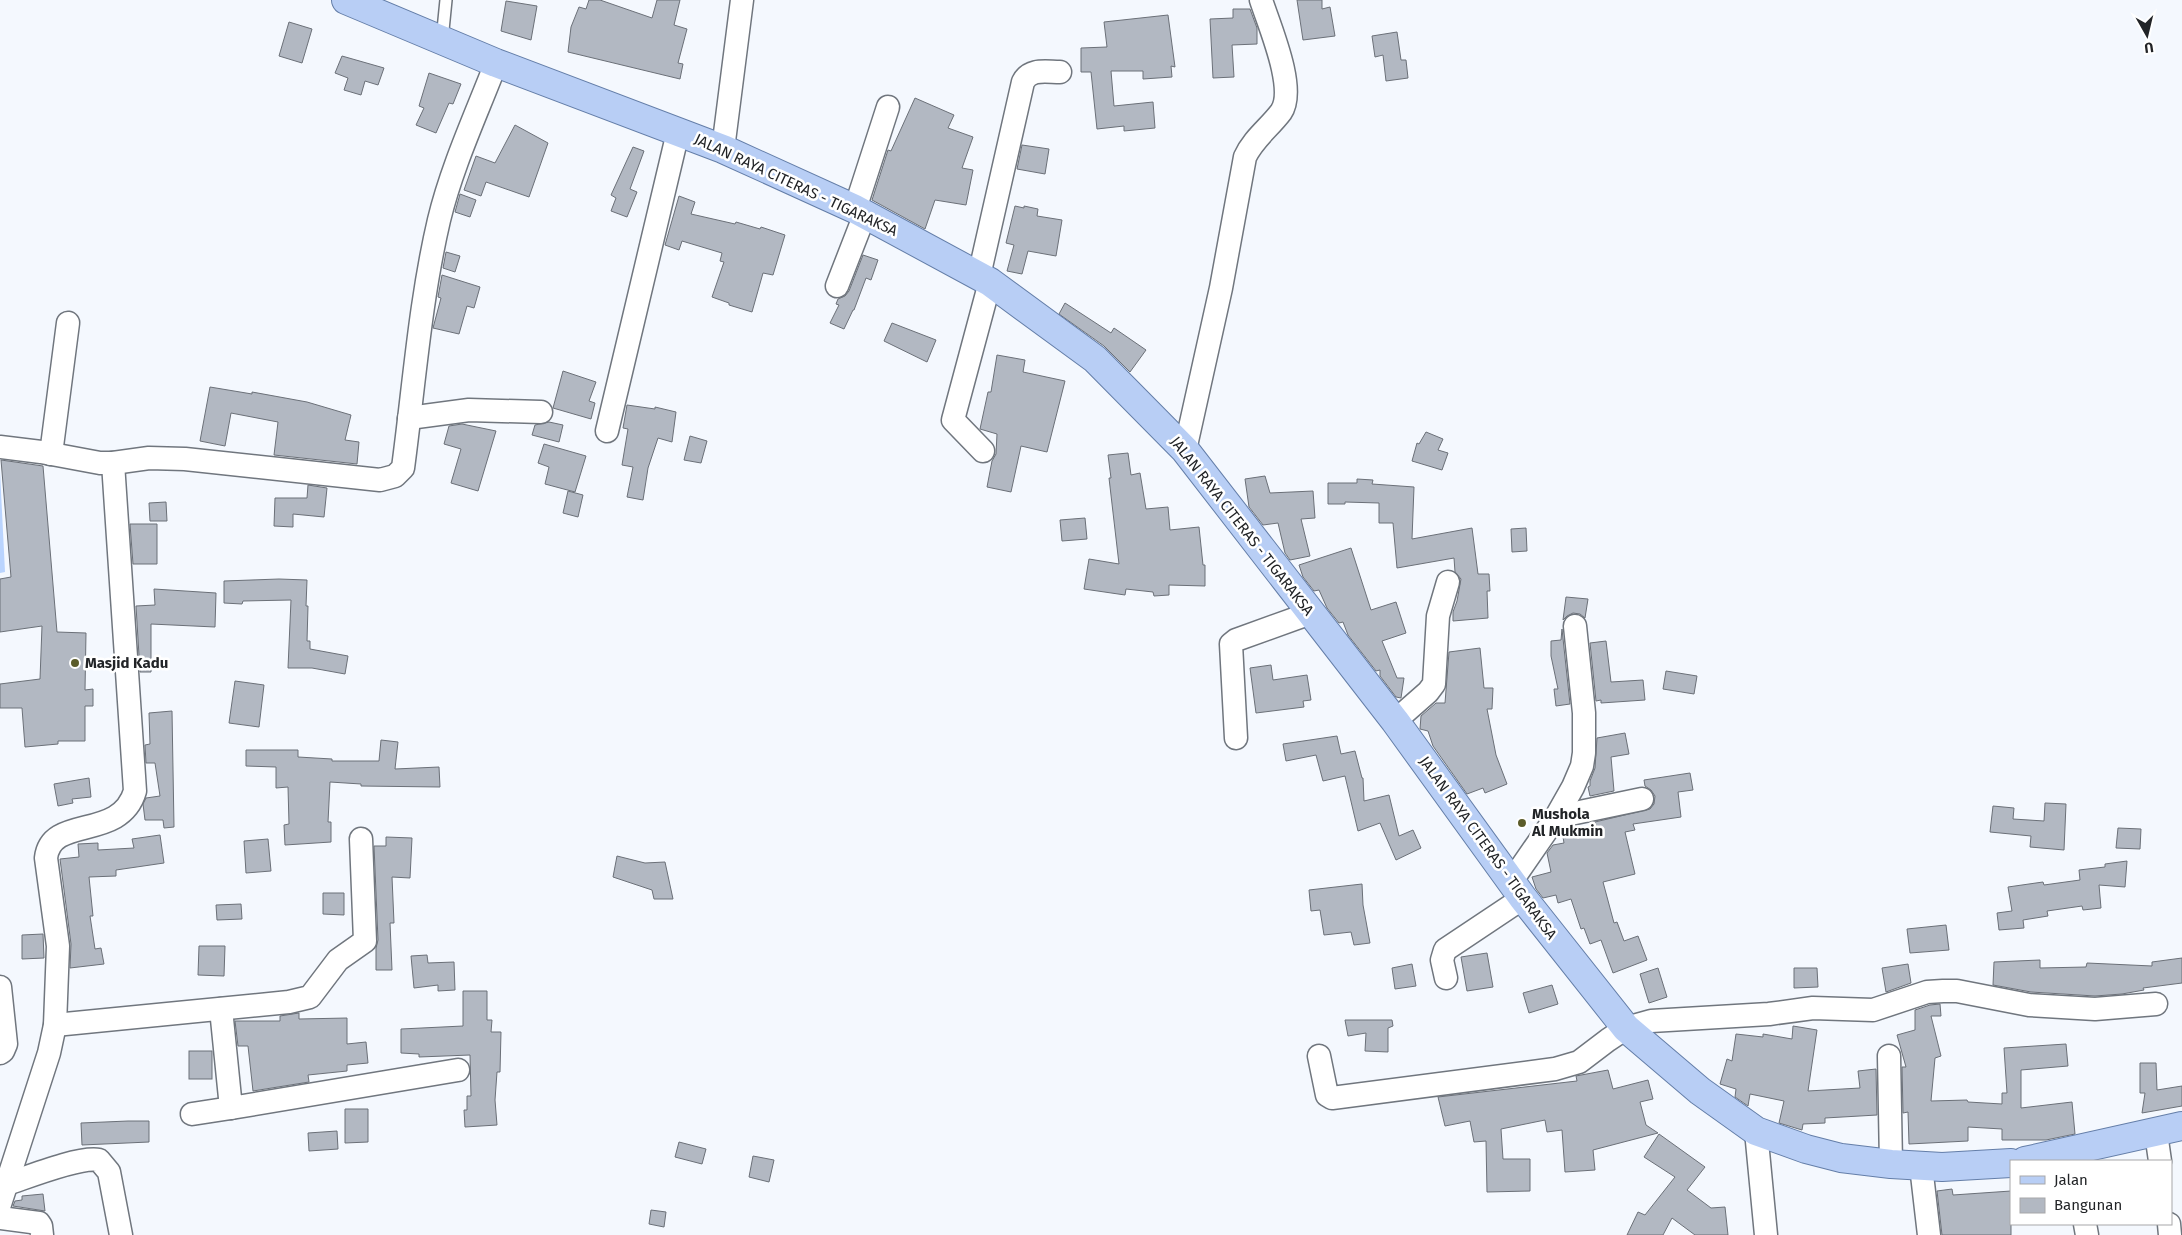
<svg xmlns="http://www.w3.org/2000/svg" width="2182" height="1235" font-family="'Fira Sans',sans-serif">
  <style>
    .green { fill: #bad4fe }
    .building { fill: #b2b8c2; stroke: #6b7078 }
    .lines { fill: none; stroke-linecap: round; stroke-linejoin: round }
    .service-casing { stroke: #70767e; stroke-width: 14 }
    .minor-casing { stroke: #70767e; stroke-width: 25 }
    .primary-casing { stroke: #647ea8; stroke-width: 30 }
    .service { stroke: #fff; stroke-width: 11 }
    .minor { stroke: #fff; stroke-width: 22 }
    .primary { stroke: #b8cef5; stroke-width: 28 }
    .poi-dot { fill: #5b5c2a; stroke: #fff; stroke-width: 2 }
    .labels { text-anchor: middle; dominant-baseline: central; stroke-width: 5; stroke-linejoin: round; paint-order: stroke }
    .street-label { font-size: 15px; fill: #222427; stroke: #fff }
    .poi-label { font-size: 15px; font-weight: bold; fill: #222427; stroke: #fff; text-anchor: start }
  </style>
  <rect width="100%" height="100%" fill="#f4f8fe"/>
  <!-- green -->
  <path class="green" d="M0,471L5,572L0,573Z"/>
  <!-- building -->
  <g class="building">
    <path d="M589,0H600L652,18L657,0H680L674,25L687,29L678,63L683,64L680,79L568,52L571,27L579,7L586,9Z"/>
    <path d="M1297,0H1322V9L1330,7L1335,36L1303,40Z"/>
    <path d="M506,1L537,6L531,40L501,31Z"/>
    <path d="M1233,9H1250L1257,28V44L1232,45L1234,77L1213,78L1210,19L1233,18Z"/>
    <path d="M1168,15L1175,67L1171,66L1172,77L1143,79V71H1111L1114,106L1153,102L1155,128L1124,131V126L1097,129L1091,72H1081V48L1107,47L1104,22Z"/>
    <path d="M289,22L312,29L302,63L279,56Z"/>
    <path d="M1397,32L1401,60H1406L1408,78L1386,81L1383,55L1375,57L1372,36Z"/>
    <path d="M342,56L384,68L378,85L365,81L361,95L344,90L348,78L335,73Z"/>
    <path d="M429,73L461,84L453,104L449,103L436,133L416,125L424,108L419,106Z"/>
    <path d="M915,98L954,115L948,128L973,137L962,168L973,170L966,205L935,200L925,229L872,200L888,150L891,151Z"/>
    <path d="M515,125L548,143L529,197L486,182L481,196L464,190L476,156L495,163Z"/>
    <path d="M1022,145L1049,149L1045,174L1017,169Z"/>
    <path d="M633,147L644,151L630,189L637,192L627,217L611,211L616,198L611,195Z"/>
    <path d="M460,194L476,200L470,217L455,212Z"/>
    <path d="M679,196L695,202L691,214L735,224L736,222L760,229L761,227L785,235L773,275L763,273L752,312L729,305V303L712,297L724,262L720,261L722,253L682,241L679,250L665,245Z"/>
    <path d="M1015,206L1024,208V206L1038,209L1037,216L1062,220L1056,256L1028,251L1022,274L1007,271L1014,245L1006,243Z"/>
    <path d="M446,252L460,256L455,272L443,268Z"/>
    <path d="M863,255L878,260L871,280L866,278L854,310H853L844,329L830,323L839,305L836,304L838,299L845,296L849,291Z"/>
    <path d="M442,275L480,287L474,308L467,306L459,334L433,328L441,298L438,297Z"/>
    <path d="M1065,303L1111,333L1114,328L1146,350L1130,372L1104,346L1059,314Z"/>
    <path d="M892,323L936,340L927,362L884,341Z"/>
    <path d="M997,355L1025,360L1023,372L1065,381L1047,452L1021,446L1011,492L987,487L992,461L996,454L997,434L980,429L988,392H991Z"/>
    <path d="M563,371L596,382L589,401L595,403L591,419L553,408Z"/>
    <path d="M210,387L252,394V392L307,402L351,415L345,440L359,442L357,464L274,455L278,422L231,413L225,446L200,441Z"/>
    <path d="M627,405L655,409V407L676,412L672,442L658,438L648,468L643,500L627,497L633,467L622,465L628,429L623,428Z"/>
    <path d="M549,422L563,425L559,442L532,435L535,425Z"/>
    <path d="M462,424L496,431L478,491L451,483L461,449L444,444L449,426Z"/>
    <path d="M1426,432L1443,439L1438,450L1448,453L1442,470L1412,461L1417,443L1419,444Z"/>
    <path d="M690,436L707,441L701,463L684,460Z"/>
    <path d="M544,444L586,456L575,492L545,484L549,467L538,463Z"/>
    <path d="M1128,453L1131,475L1140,473L1146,509L1168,507L1170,530L1199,527L1203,565H1205V586L1169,585V595L1154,596L1153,592L1126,589L1125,595L1084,589L1089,559L1119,564L1109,478H1111L1108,455Z"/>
    <path d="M1,460L43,466L57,632L86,633L85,690L93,689V706H85V741H58V744L25,747L22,708H0V684L40,679L42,626L0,632V579L11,577Z"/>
    <path d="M1265,476L1270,493L1313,491L1315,518L1301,519L1310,556L1290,560L1285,553L1278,523L1263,525L1249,507L1245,479Z"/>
    <path d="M1357,479L1373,480L1372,484L1414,487L1412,539L1472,528L1478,574H1489L1490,591H1487L1488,618L1453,621V612L1457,601L1461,579L1455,572L1454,558L1397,568L1393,523H1379V503L1345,502V504H1328V483H1357Z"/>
    <path d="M308,485L327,488L324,517L293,514V527L274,526L275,498H307Z"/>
    <path d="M568,491L583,495L578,517L563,513Z"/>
    <path d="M166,502L167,521H150L149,503Z"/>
    <path d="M1085,518L1087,539L1062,541L1060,520Z"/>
    <path d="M130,524H157V564H133Z"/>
    <path d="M1526,528L1527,551L1512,552L1511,529Z"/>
    <path d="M1351,548L1371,610L1396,602L1406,633L1382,641L1397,678H1404L1401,698L1396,697L1380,676V670L1376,671L1348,635L1343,622L1339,623L1327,608L1319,590L1314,591L1303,577L1299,565Z"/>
    <path d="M279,579L307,580L306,606H308L307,641H310V649L348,656L345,674L312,668H288L291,600L243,601L242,604L224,603V581Z"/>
    <path d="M154,589L216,593L215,627L151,624V672H140L136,606L155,605Z"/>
    <path d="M1566,597L1588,599L1585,618L1580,614L1573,613L1567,616L1563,620Z"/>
    <path d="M1562,629L1570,704L1556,706L1554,689H1558L1551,656V641L1561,640Z"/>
    <path d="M1606,641L1611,682L1643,680L1645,700L1601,703V700L1596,701L1590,643Z"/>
    <path d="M1480,648L1484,688H1493L1492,709H1487L1496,755L1507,784L1485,793L1483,788L1467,794L1433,746L1428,731L1420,729L1421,716L1436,703H1445L1449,652Z"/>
    <path d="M1271,665L1273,680L1307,675L1311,700L1303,701L1304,707L1256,713L1250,668Z"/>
    <path d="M1666,671L1697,676L1694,694L1663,689Z"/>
    <path d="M235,681L264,685L259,727L229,723Z"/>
    <path d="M172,711L174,827L164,828L163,820H145L143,804L146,798L160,796L155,763H146L145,745L150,744L149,713Z"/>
    <path d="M1625,733L1629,754L1611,757L1614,791L1590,796L1588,787L1590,786V781L1595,768L1597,738Z"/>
    <path d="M1337,736L1341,754L1355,751L1362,778H1363L1364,801L1389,795L1399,836L1413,830L1421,848L1396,860L1380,823L1358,831L1345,776L1323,781L1316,755L1286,761L1283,744Z"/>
    <path d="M381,740L398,742L395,769L439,767L440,787L361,786V784L330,782L328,822H331V842L285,845L284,825L289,824L288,787L276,788V767L246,766V750H298V757L332,759V761H379Z"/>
    <path d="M1690,773L1693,790L1678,792L1681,817L1633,824L1635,830L1625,832L1635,874L1603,882L1614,923L1617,922L1624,941L1638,936L1647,960L1613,973L1601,940L1590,944L1584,928L1581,929L1571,899L1558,903L1556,895L1543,898L1536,889L1532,877L1551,872L1547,853L1553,845L1564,843L1563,837L1597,830L1595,822L1650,809L1654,804L1655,796L1651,790L1645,786L1644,780Z"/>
    <path d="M89,778L91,797L72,799L73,803L58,806L54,784Z"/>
    <path d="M2045,803L2066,804L2064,850L2030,847L2031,836L1990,832L1993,806L2014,808L2013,819L2044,821Z"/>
    <path d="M2118,828L2141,829L2140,849L2116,848Z"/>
    <path d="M160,835L164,863L116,870V876L89,877L93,916H90L95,949L101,948L104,964L70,968L71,944L60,859L79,857L78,844L98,843V850L134,848L132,839Z"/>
    <path d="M386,837L412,838L410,878L392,877L394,923H390L392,970H376V948L378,940L374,846H386Z"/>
    <path d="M268,839L271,871L246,873L244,841Z"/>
    <path d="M617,856L645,863L665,862L673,899H654L652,890L613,877Z"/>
    <path d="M2127,861L2125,887L2099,885L2101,908L2083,910L2082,906L2047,911L2048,916L2023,920L2024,928L1999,930L1997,913L2012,911L2008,887L2043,882L2044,885L2080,880L2079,870L2105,867V864Z"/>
    <path d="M1362,884L1363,905L1370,943L1354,945L1351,932L1324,935L1320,910L1311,911L1309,890Z"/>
    <path d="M323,893H344V915L323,914Z"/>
    <path d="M241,904L242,919L217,920L216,905Z"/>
    <path d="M1946,925L1949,950L1910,953L1907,929Z"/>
    <path d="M43,934L44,958L22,959V935Z"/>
    <path d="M199,946H225L224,976L198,975Z"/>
    <path d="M1487,953L1493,987L1467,991L1461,957Z"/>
    <path d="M427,955L428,963L454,962L455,990L438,991V985L414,988L411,956Z"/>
    <path d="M2182,958V983L2143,988L2144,990L2122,994L2095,996L2031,992L1993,985L1994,962L2040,960V968L2086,967L2087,963L2152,966V962Z"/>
    <path d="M1412,964L1416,986L1395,989L1392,968Z"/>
    <path d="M1908,964L1911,983L1886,992L1882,968Z"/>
    <path d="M1658,968L1667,997L1649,1003L1640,974Z"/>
    <path d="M1794,968H1817L1818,987L1794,988Z"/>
    <path d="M1552,985L1558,1004L1529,1013L1523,993Z"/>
    <path d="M463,991H487V1020H492L491,1032H501L500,1072H497L495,1100L497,1125L465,1127L464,1110H467V1096H471L470,1055L419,1057V1054L401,1053V1029L463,1026Z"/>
    <path d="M1940,1004L1941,1016H1931L1941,1056L1935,1058L1931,1101L1967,1100L1968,1102L2002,1104V1093H2007L2004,1048L2066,1044L2068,1066L2021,1070V1108L2072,1102L2075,1134L2046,1140H2002V1129L1968,1127V1141L1909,1144L1908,1112L1903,1113L1902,1067H1906L1897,1035L1915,1030V1010L1930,1005Z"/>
    <path d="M299,1013V1019L347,1018V1044L366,1042L368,1063L347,1065V1071L308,1075L309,1082L253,1091L248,1046H238L235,1021H280V1016Z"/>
    <path d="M1345,1020H1392L1393,1026L1388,1028V1052L1365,1051L1366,1033L1348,1036Z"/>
    <path d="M1793,1026L1817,1030L1808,1091L1860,1088L1858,1071L1876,1069L1877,1115L1825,1118V1123L1803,1124L1802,1130L1779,1123L1784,1101L1750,1094L1748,1106L1735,1097L1736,1089L1720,1084L1727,1059L1732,1061L1736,1034L1763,1037V1034L1792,1039Z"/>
    <rect x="189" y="1051" width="23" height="28"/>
    <path d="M2140,1063H2156L2157,1090L2182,1086V1106L2142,1113L2145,1093H2140Z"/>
    <path d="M1608,1070L1613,1089L1648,1080L1653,1099L1640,1102L1646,1125L1658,1133L1593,1150L1595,1170L1565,1172L1562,1130L1547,1132L1545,1120L1501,1129L1503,1159H1530V1191L1487,1192L1486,1141L1474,1142L1470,1121L1445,1126L1438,1097L1577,1081L1576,1076Z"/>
    <path d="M345,1109H368V1142L345,1143Z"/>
    <path d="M128,1121H149V1142L82,1145L81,1123Z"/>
    <path d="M337,1131L338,1149L309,1151L308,1133Z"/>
    <path d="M1659,1134L1705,1167L1687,1190L1711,1208L1725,1207L1728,1235H1695L1672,1218L1663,1235H1627L1638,1212L1645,1215L1675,1177L1644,1157Z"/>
    <path d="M679,1142L706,1149L702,1164L675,1157Z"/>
    <path d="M753,1156L774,1160L769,1182L749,1177Z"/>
    <path d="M1952,1189L1953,1195L2011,1191V1235H1942L1937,1191Z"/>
    <path d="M43,1194L45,1211L13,1206L15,1201L22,1200V1196Z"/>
    <path d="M651,1210L666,1212L664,1227L649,1224Z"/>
  </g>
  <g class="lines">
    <!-- service casing -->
    <g class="service-casing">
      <path id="service" d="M442,40L446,0"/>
    </g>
    <!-- minor casing -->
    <g class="minor-casing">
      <g id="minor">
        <path d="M723,149L742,0"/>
        <path d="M855,209L888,107"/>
        <path d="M979,276L1023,82C1030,68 1046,72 1060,72"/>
        <path d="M837,286L865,214"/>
        <path d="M409,418L469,410L541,412"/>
        <path d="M607,431L678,132"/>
        <path d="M0,447L41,452L100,463H113L135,791C120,842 51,814 46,858L58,946L55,1025L49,1053L0,1204"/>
        <path d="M1185,450L1221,288L1245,157C1253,139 1269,128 1281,112C1297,89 1269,25 1261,0"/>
        <path d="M983,451L953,420L990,282"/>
        <path d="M51,454L68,323"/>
        <path d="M113,463L149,458L185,459L380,480L395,476L403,468C414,386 420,301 439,220C452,166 476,115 496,63"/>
        <path d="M1395,721L1428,692L1434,684L1438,616L1448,582"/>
        <path d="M1236,738L1231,644L1236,640L1311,613"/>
        <path d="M1556,817L1573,787L1582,766L1584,753V713L1575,626"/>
        <path d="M1511,882L1556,817L1642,799"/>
        <path d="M1446,978L1442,960L1445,950L1523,898"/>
        <path d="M0,987L6,1044L3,1051L0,1053"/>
        <path d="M221,1009L231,1108L458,1070"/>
        <path d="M55,1025L289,1002L310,997L338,960L365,941L361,839"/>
        <path d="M1319,1056L1327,1095L1332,1098L1555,1069L1579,1062L1608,1040L1626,1028L1651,1021L1769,1014L1813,1008L1873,1010L1927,992L1943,991H1957L2029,1005L2095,1009L2156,1004"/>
        <path d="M1889,1056L1891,1164"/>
        <path d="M192,1114L231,1108"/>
        <path d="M1756,1131L1766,1235"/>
        <path d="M2156,1133L2160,1161"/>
        <path d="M1921,1166L1929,1235"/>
        <path d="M7,1184C28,1177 80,1156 99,1160L109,1172L121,1235"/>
        <path d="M0,1218L39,1223L41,1226L42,1235"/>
        <path d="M2085,1224L2087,1235"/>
        <path d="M2169,1224L2170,1235"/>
      </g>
    </g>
    <!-- primary casing -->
    <g class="primary-casing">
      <g id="primary">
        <path d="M346,0L496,63L723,149L855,209L990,282L1095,359L1185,450L1395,721L1523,898L1626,1028L1700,1091L1756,1131L1806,1149L1841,1158L1891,1164L1942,1167L2011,1163"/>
        <path d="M2025,1161L2182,1126"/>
      </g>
    </g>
    <!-- service -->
    <use href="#service" class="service"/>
    <!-- minor -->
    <use href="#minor" class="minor"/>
    <!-- primary -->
    <use href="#primary" class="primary"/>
  </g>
  <!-- markers -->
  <g class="poi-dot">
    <circle cx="75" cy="663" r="5"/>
    <circle cx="1522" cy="823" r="5"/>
  </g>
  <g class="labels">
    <!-- street labels -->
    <g class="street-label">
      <text transform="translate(796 185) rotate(25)">JALAN RAYA CITERAS - TIGARAKSA</text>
      <text transform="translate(1242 526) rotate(52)">JALAN RAYA CITERAS - TIGARAKSA</text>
      <text transform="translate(1488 848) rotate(54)">JALAN RAYA CITERAS - TIGARAKSA</text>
    </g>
    <!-- poi labels -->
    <g class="poi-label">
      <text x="85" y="663">Masjid Kadu</text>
      <text x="1532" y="814">Mushola<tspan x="1532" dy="17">Al Mukmin</tspan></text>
    </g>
  </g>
  <!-- legend -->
  <rect x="2010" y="1160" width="162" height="65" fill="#ffffff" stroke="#a7a7a9"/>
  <rect x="2020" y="1176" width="25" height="8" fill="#b8cef5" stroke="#a7a7a9"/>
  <text x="2054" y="1185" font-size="15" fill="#222427">Jalan</text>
  <rect x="2020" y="1198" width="25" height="15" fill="#b2b8c2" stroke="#a7a7a9"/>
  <text x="2054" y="1210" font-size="15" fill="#222427">Bangunan</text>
  <!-- north arrow -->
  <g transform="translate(2147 35) rotate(172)" stroke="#ffffff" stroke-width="4" paint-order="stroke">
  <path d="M0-4L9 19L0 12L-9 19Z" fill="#222427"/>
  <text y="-8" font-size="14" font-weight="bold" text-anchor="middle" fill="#222427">U</text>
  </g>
</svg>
